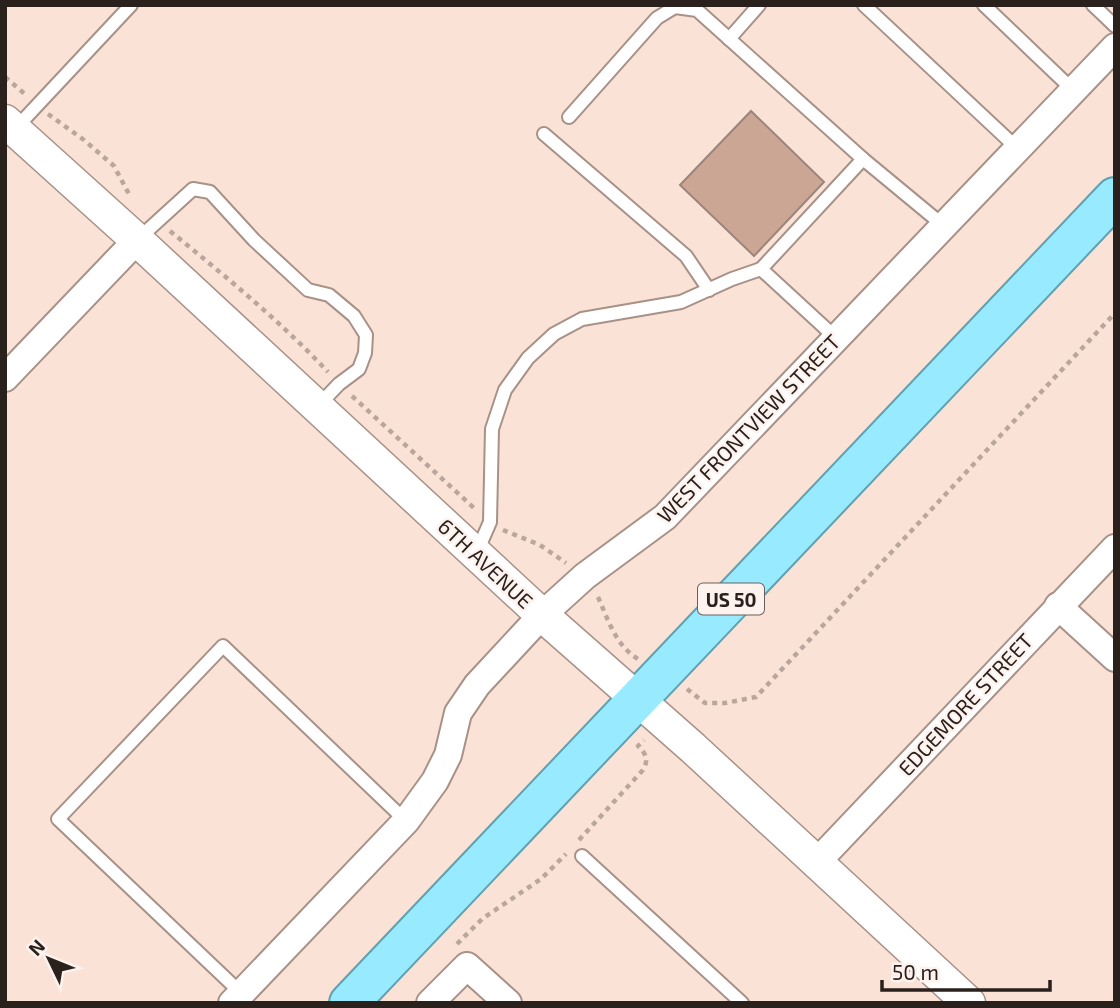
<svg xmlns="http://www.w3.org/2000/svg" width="1120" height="1008" font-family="'Exo 2',sans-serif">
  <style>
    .building { fill: #cca694; stroke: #9b857b; stroke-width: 2 }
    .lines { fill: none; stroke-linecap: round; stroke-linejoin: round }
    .service-casing { stroke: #a89187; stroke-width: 16 }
    .minor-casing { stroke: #a89187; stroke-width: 30 }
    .tertiary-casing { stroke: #a89187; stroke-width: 35 }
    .trunk-casing { stroke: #61a0af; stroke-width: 42 }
    .path { stroke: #baa69d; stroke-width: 4.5; stroke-dasharray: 5 5; stroke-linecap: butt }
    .service { stroke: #fff; stroke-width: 12 }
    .minor { stroke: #fff; stroke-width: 26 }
    .tertiary { stroke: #fff; stroke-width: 32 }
    .trunk { stroke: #98eafe; stroke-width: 38 }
    .labels { text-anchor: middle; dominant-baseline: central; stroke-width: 5; stroke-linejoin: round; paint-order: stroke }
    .shield { fill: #fdf2ee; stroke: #69605c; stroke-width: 2 }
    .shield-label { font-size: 19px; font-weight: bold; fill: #2a211d }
    .street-label { font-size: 21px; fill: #2a211d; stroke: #fdf2ee }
  </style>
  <rect width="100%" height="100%" fill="#fae2d6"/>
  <!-- building -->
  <path class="building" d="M751,111L824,182L754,256L680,185Z"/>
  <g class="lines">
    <!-- service casing -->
    <g class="service-casing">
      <g id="service">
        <path d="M864,5L1018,149"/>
        <path d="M984,5L1074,91"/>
        <path d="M1093,5L1115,26"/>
        <path d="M729,39L759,5"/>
        <path d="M569,117L657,18L675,7L697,10L863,159"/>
        <path d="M15,129L131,5"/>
        <path d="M544,134L686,256L709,290"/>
        <path d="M137,240L193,189L210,192L254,240L308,290L329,295L354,316L366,335L365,353L359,369L339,384L317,407"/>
        <path d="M836,338L761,269L863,159L944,226"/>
        <path d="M476,554L490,522L492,429L505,390L528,358L554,334L582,319L681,302L732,279L761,269"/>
        <path d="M582,856L742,1003"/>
        <path d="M241,993L58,819L223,646L406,821"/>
      </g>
    </g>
    <!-- minor casing -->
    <g class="minor-casing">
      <g id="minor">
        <path d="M5,378L137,240"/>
        <path d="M1058,606L1115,658"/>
        <path d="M817,862L1115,548"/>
        <path d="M232,1003L406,821L435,781L448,755L458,713L477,685L542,615L585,576L665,517L1115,47"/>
        <path d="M430,1003L467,966L508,1003"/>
      </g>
    </g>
    <!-- tertiary casing -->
    <g class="tertiary-casing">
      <path id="tertiary" d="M5,121L137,240L542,615L693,748L969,1003"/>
    </g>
    <!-- trunk casing -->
    <g class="trunk-casing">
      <path id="trunk" d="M349,1003L1115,197"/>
    </g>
    <!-- path -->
    <g class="path">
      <path d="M5,77L26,95"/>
      <path d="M48,114L84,140L114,166L130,196"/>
      <path d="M170,231C225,276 280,321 328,372"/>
      <path d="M352,396L474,508"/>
      <path d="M503,530L540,545L566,563"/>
      <path d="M598,597C608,619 615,645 638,659"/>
      <path d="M687,689L705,703H725L756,697L1115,313"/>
      <path d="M579,840L643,770C649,759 646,754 638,746L644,740"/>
      <path d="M457,944L482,919L541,879L566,854"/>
    </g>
    <!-- service -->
    <use href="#service" class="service"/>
    <!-- minor -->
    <use href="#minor" class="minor"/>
    <!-- tertiary -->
    <use href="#tertiary" class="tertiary"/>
    <!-- trunk -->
    <use href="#trunk" class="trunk"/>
  </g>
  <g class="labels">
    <!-- shield labels -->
    <rect class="shield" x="698" y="583.5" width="66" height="31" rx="5"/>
    <g class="shield-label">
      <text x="731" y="599">US 50</text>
    </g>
    <!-- street labels -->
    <g class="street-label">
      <text transform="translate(748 428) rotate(-46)">WEST FRONTVIEW STREET</text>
      <text transform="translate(486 563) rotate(43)">6TH AVENUE</text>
      <text transform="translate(965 704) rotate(-47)">EDGEMORE STREET</text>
    </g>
  </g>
  <!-- border -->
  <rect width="1120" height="1008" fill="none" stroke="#2a211d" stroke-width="14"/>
  <!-- north arrow -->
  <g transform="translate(49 959) rotate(313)" stroke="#fdf2ee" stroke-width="5" paint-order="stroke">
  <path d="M0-5L12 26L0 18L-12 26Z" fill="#2a211d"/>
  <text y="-10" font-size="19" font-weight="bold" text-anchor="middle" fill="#2a211d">N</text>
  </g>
  <!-- scale -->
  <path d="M882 980v10h168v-10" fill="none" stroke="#2a211d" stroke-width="3.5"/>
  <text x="892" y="980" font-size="21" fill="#2a211d" stroke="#fdf2ee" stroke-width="5" paint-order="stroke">50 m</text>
</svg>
